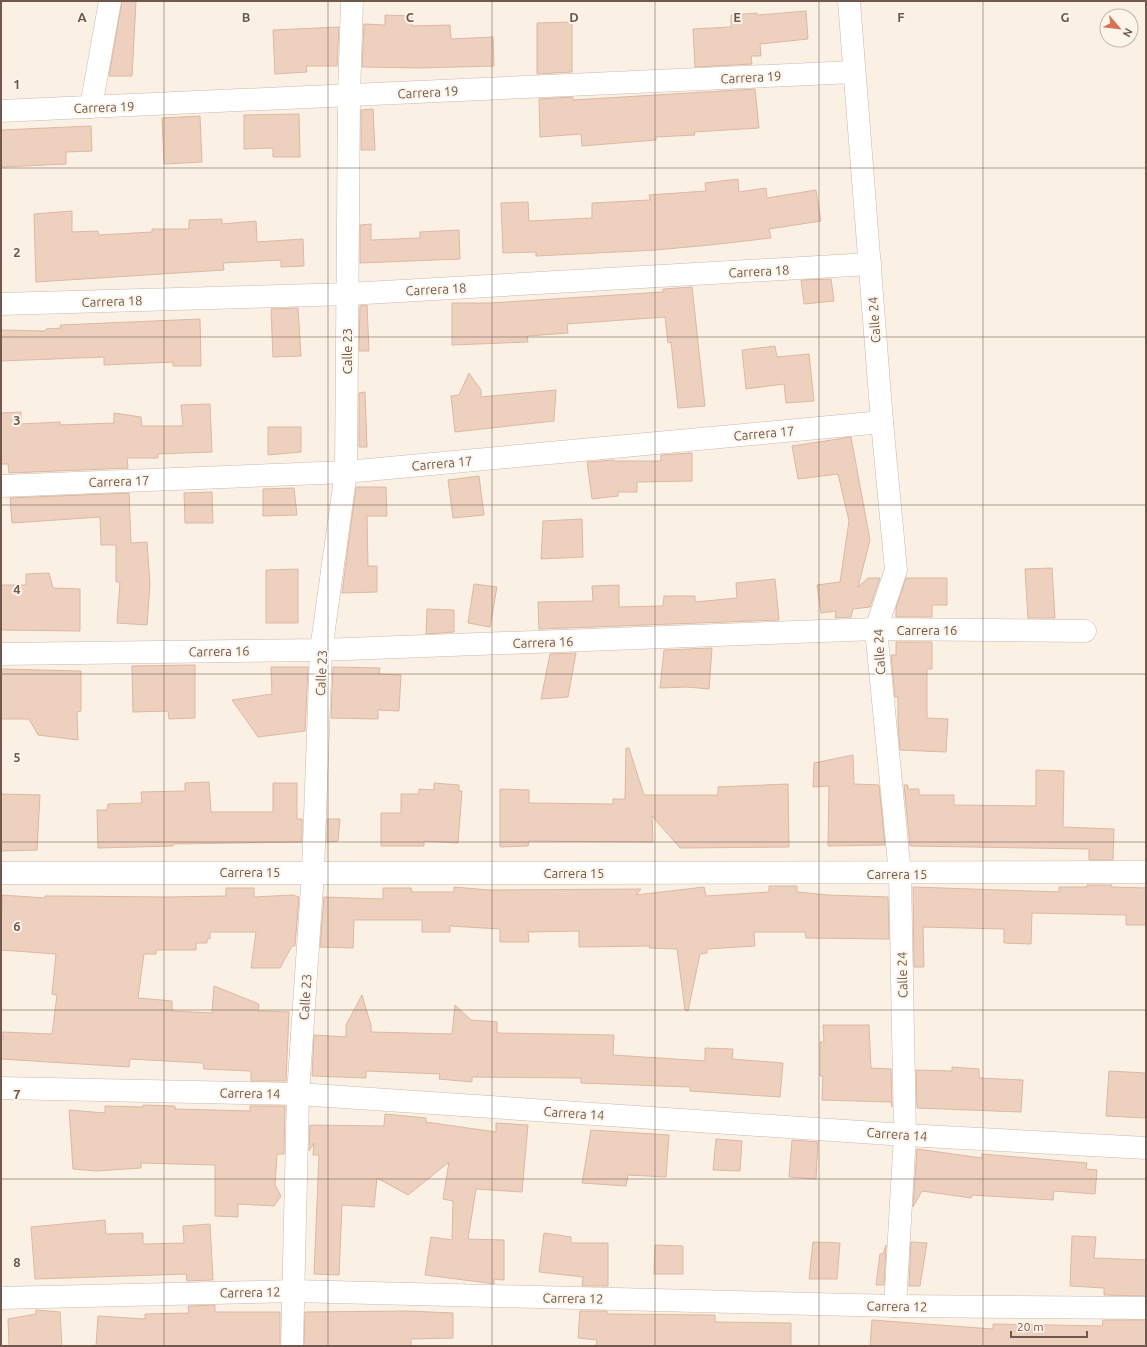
<svg xmlns="http://www.w3.org/2000/svg" width="1147" height="1347" font-family="Ubuntu,sans-serif">
  <style>
    .building { fill: #edd1be; stroke: #deb7a0 }
    .lines { fill: none; stroke-linecap: round; stroke-linejoin: round }
    .minor-casing { stroke: #cab9ac; stroke-width: 23 }
    .minor { stroke: #fff; stroke-width: 22 }
    .grid { fill: none; stroke: #70594c; stroke-width: 1; stroke-opacity: 0.55 }
    .labels { text-anchor: middle; dominant-baseline: central; stroke-width: 4; stroke-linejoin: round; paint-order: stroke }
    .street-label { font-size: 13px; fill: #70594c; stroke: #fdf5ea }
    .grid-label { font-size: 13px; text-anchor: middle; font-weight: bold; fill: #70594c; stroke: #fdf5ea; stroke-width: 4; stroke-linejoin: round; paint-order: stroke }
  </style>
  <rect width="100%" height="100%" fill="#faf1e4"/>
  <!-- building -->
  <g class="building">
    <path d="M122,1H136L132,76H109Z"/>
    <path d="M806,11L808,39L760,44L761,56H751L752,64L695,67L693,29L731,27V15L757,13L758,15Z"/>
    <path d="M385,15L412,16V26L450,25L451,39L493,37L494,66L420,68L362,67L364,24L385,25Z"/>
    <path d="M572,22V72L537,74V23Z"/>
    <path d="M339,27L337,66H306L307,72L275,74L273,30Z"/>
    <path d="M755,89L759,128L694,132L695,135L656,137V140L582,146L581,134L540,137L539,99L573,97V100Z"/>
    <path d="M373,109L375,150H361V110Z"/>
    <path d="M299,114L300,157H273V148L244,149V115Z"/>
    <path d="M200,116L202,162L164,164L162,118Z"/>
    <path d="M91,126L92,151L66,152V164L1,167V130Z"/>
    <path d="M738,179L739,192L766,188L767,198L816,190L821,221L769,229L771,238L710,245L656,250L536,256V252L503,253L501,203L528,202L529,221L592,218V203L650,200L649,195L706,191L705,183Z"/>
    <path d="M72,211V232L98,231L99,235L152,232V229H189V220L222,219V224L256,221L257,242L303,239L304,266L281,267V260L223,263L224,270L36,282L34,214Z"/>
    <path d="M371,224V240L420,238V232L459,230L460,259L360,263V225Z"/>
    <path d="M831,279L834,301L804,304L801,280Z"/>
    <path d="M692,287L705,406L678,408L671,342L668,343L665,317L567,324L568,333L527,336L528,342L452,345V303H490L663,292V289Z"/>
    <path d="M367,305L369,351H359L360,306Z"/>
    <path d="M298,308L301,356L273,357L271,309Z"/>
    <path d="M200,319L201,366H173V362L104,365V357L1,361V330L46,331V329L61,328L60,325Z"/>
    <path d="M775,346L777,357L809,354L814,401L786,403L784,384L746,389L742,350Z"/>
    <path d="M469,373L481,390V397L556,390L554,421L455,432L451,396L459,395Z"/>
    <path d="M365,392L367,447H359V393Z"/>
    <path d="M210,404L212,452L158,454V458H127L128,468L9,473L8,464H1V413L21,412V424L60,422V425L114,423V413L141,417L142,426H183L181,405Z"/>
    <path d="M268,427H301V452L268,455Z"/>
    <path d="M851,437L870,540L858,587L868,578H880L870,607L853,609L851,617L835,618L836,611L821,613L817,585L840,582L849,521L838,474L798,479L792,446Z"/>
    <path d="M692,453V481L637,482V492H618V496L592,499L587,462L614,460V461H661V455Z"/>
    <path d="M479,476L484,515L453,518L448,480Z"/>
    <path d="M356,487H386L387,516H367L368,566H377V592L342,593Z"/>
    <path d="M294,488L297,515L263,516V489Z"/>
    <path d="M212,492L213,523H185L184,493Z"/>
    <path d="M129,493L131,543L147,542L150,584L147,625L117,623L120,582H116V545H101L100,517L12,523L10,498Z"/>
    <path d="M582,519L583,557L541,559L543,521Z"/>
    <path d="M1052,568L1055,618H1028L1025,569Z"/>
    <path d="M298,569V623H266V570Z"/>
    <path d="M49,573L53,588L80,589V631L1,630V585H26V574Z"/>
    <path d="M906,578H947V605H932V617H896V608Z"/>
    <path d="M775,579L779,620L539,629L538,602L593,601L592,586L619,585V607L663,606L664,596H695V602L737,598L736,583Z"/>
    <path d="M474,584L497,587L490,627L468,623Z"/>
    <path d="M427,609L454,610V632L426,634Z"/>
    <path d="M896,642H932V669H927V718L948,719L946,752L900,750L898,722V697H895L891,655H896Z"/>
    <path d="M712,648L709,689L687,687L660,688L664,650Z"/>
    <path d="M576,653L568,697L541,699L550,654Z"/>
    <path d="M195,665V718L169,719L168,711L133,712L132,666Z"/>
    <path d="M271,667H308L305,731L258,737L232,700L272,694Z"/>
    <path d="M333,667L380,668L379,674L401,675L399,711L378,710V719L331,718Z"/>
    <path d="M1,669L81,671V711L77,712L78,740L38,735L29,719H1Z"/>
    <path d="M626,748H629L644,795H718V787L788,784L789,847L680,848L652,816L653,842L529,841L528,846L500,847V789L529,790V803L613,804V799H625Z"/>
    <path d="M853,755L854,784L879,785L885,845L828,846L829,786L813,787L814,763Z"/>
    <path d="M1036,770L1064,771L1063,827L1114,829L1113,860H1089V849L910,846L904,785H908V789H919V795H954V805L1036,806Z"/>
    <path d="M209,782L211,812H273V783H297V819H302V842L173,844V846L98,848L97,810H107L108,804L142,803L141,792L185,791V783Z"/>
    <path d="M434,783L459,785V791H462L458,843L424,841V846H381V813H401V794H419V789L434,790Z"/>
    <path d="M1,794L40,795L37,850L1,851Z"/>
    <path d="M327,819H340L338,841L327,842Z"/>
    <path d="M1087,885H1112L1111,887L1146,888V925H1126V915L1032,913L1031,944L1004,943V929L923,927L924,967H914L913,887L1059,892V887H1087Z"/>
    <path d="M769,886H797V892L828,895L888,897L889,939L806,938L805,932H754L755,946L707,949V953L700,954L688,1011L685,1010L677,949L649,948L650,946L579,947V931L528,932L529,942H500V929L450,926V932H422V920H354L353,948L320,947L324,897L383,899V888H411L412,892H454V887L489,890L641,889L636,895L704,887L706,896L769,892Z"/>
    <path d="M226,888H254V897L292,895L299,897L295,946H292L280,968H251L256,932H210V939H207V943H196V950H156V954H144L138,998L172,1001V1011L212,1013L214,986L259,1004L258,1011L289,1012L286,1081H251V1071L204,1069L203,1063L130,1059L129,1067L1,1059V1039H3V1032L52,1034L57,995L52,994L56,954L1,950L2,895L45,898V896H61L167,897L226,896Z"/>
    <path d="M362,995L371,1025V1032L452,1034L455,1005L471,1020L497,1022V1033L614,1035L613,1055L705,1061V1048L733,1049L732,1059L783,1063L780,1097L690,1091V1087L581,1083V1078L472,1077V1082L439,1079L440,1074L366,1071V1078L312,1076L314,1035L346,1037V1025Z"/>
    <path d="M823,1025H869L871,1068L891,1069L892,1107L891,1102L822,1100L823,1076H820V1042H824Z"/>
    <path d="M952,1067L979,1069V1078L1023,1080L1021,1112L917,1108L916,1070L952,1071Z"/>
    <path d="M1109,1071L1146,1073V1118L1106,1116Z"/>
    <path d="M143,1105L175,1106V1109L250,1111V1106H285L284,1154H277L275,1185L281,1196L274,1206L238,1204V1217L215,1216V1165L141,1163V1168L96,1171L73,1169L69,1110L105,1113V1106L143,1107Z"/>
    <path d="M385,1114L426,1118V1122L496,1132V1123L528,1125L522,1192L476,1189L468,1239L504,1240V1280L494,1279V1284L488,1283L425,1275L431,1237L452,1240L453,1201L443,1199L449,1162L408,1195L377,1178L374,1207L342,1205L339,1275L314,1274L319,1155H313L314,1143L309,1151L310,1125L384,1126Z"/>
    <path d="M591,1130L669,1135L666,1177L628,1175L626,1186L582,1183Z"/>
    <path d="M716,1139L742,1141L740,1171L713,1170Z"/>
    <path d="M792,1140L818,1142L816,1179L789,1177Z"/>
    <path d="M917,1149L982,1158V1154L1087,1163L1086,1169L1097,1170L1095,1194L1054,1191L1053,1200L972,1195L971,1198L922,1191L913,1207Z"/>
    <path d="M105,1220L106,1234L143,1233V1244L184,1243L183,1226L210,1224L213,1280L187,1281L186,1274L35,1279L31,1227Z"/>
    <path d="M544,1233L571,1237V1243H608V1286H582L583,1277L539,1272Z"/>
    <path d="M1072,1236L1096,1237L1094,1258L1146,1260V1296L1104,1295V1288L1070,1286Z"/>
    <path d="M813,1242L840,1243L837,1279H809Z"/>
    <path d="M911,1242L927,1243L920,1286H909Z"/>
    <path d="M655,1245L683,1246V1274H654Z"/>
    <path d="M886,1245L884,1285H876L880,1254H883Z"/>
    <path d="M215,1305V1312H280V1346H96L98,1316L145,1319V1314L189,1313L188,1306Z"/>
    <path d="M36,1310L60,1312L62,1346H9L8,1319L36,1314Z"/>
    <path d="M408,1311L453,1313V1338L411,1339V1346H304L305,1312Z"/>
    <path d="M580,1311H607V1314L715,1315V1322L791,1323V1346H596L597,1340L578,1338Z"/>
    <path d="M872,1320L993,1329V1324L1102,1326L1103,1320H1146V1346H870Z"/>
  </g>
  <g class="lines">
    <!-- minor casing -->
    <g class="minor-casing">
      <g id="minor">
        <path d="M849,1L882,422L896,570L876,629L900,874L905,1135L895,1306"/>
        <path d="M91,107L110,1"/>
        <path d="M1,111L854,72"/>
        <path d="M1,304L348,294L870,264"/>
        <path d="M1,486L346,472L882,422"/>
        <path d="M1,654L321,650L876,629L1085,631"/>
        <path d="M1,873C383,871 764,875 1146,872"/>
        <path d="M1,1088L298,1094L905,1135L1146,1148"/>
        <path d="M1,1298L293,1291L895,1306L1146,1308"/>
        <path d="M292,1346L298,1094L313,872L321,650L346,472L349,96L352,1"/>
      </g>
    </g>
    <!-- minor -->
    <use href="#minor" class="minor"/>
  </g>
  <!-- grid -->
  <path class="grid" d="M164,1V1346M328,1V1346M492,1V1346M655,1V1346M819,1V1346M983,1V1346M1,168H1146M1,337H1146M1,505H1146M1,674H1146M1,842H1146M1,1010H1146M1,1179H1146"/>
  <g class="labels">
    <!-- street labels -->
    <g class="street-label">
      <text transform="translate(751 77) rotate(-3)">Carrera 19</text>
      <text transform="translate(428 92) rotate(-3)">Carrera 19</text>
      <text transform="translate(104 107) rotate(-2)">Carrera 19</text>
      <text transform="translate(759 271) rotate(-3)">Carrera 18</text>
      <text transform="translate(436 289) rotate(-3)">Carrera 18</text>
      <text transform="translate(112 301) rotate(-2)">Carrera 18</text>
      <text transform="translate(874 320) rotate(-94)">Calle 24</text>
      <text transform="translate(347 351) rotate(-90)">Calle 23</text>
      <text transform="translate(764 433) rotate(-5)">Carrera 17</text>
      <text transform="translate(442 463) rotate(-5)">Carrera 17</text>
      <text transform="translate(119 481) rotate(-2)">Carrera 17</text>
      <text x="927" y="630">Carrera 16</text>
      <text transform="translate(543 642) rotate(-2)">Carrera 16</text>
      <text transform="translate(219 651) rotate(-1)">Carrera 16</text>
      <text transform="translate(879 652) rotate(-93)">Calle 24</text>
      <text transform="translate(321 673) rotate(-87)">Calle 23</text>
      <text x="250" y="872">Carrera 15</text>
      <text x="574" y="873">Carrera 15</text>
      <text x="897" y="874">Carrera 15</text>
      <text transform="translate(902 975) rotate(-91)">Calle 24</text>
      <text transform="translate(305 997) rotate(-86)">Calle 23</text>
      <text transform="translate(250 1093) rotate(1)">Carrera 14</text>
      <text transform="translate(574 1113) rotate(4)">Carrera 14</text>
      <text transform="translate(897 1134) rotate(4)">Carrera 14</text>
      <text transform="translate(250 1292) rotate(-1)">Carrera 12</text>
      <text transform="translate(573 1298) rotate(1)">Carrera 12</text>
      <text transform="translate(897 1306) rotate(1)">Carrera 12</text>
    </g>
  </g>
  <g class="grid-label">
    <text x="82" y="22">A</text>
    <text x="246" y="22">B</text>
    <text x="410" y="22">C</text>
    <text x="574" y="22">D</text>
    <text x="737" y="22">E</text>
    <text x="901" y="22">F</text>
    <text x="1065" y="22">G</text>
    <text x="17" y="89">1</text>
    <text x="17" y="257">2</text>
    <text x="17" y="425">3</text>
    <text x="17" y="594">4</text>
    <text x="17" y="762">5</text>
    <text x="17" y="931">6</text>
    <text x="17" y="1099">7</text>
    <text x="17" y="1267">8</text>
  </g>
  <!-- border -->
  <rect width="1147" height="1347" fill="none" stroke="#70594c" stroke-width="4"/>
  <!-- north arrow -->
  <g transform="translate(1119 28) rotate(118)"><circle r="19" fill="#fdf5ea" stroke="#c5b7ab"/>
  <path d="M0-3L7 15L0 10L-7 15Z" fill="#d97154"/>
  <text y="-6" font-size="11" font-weight="bold" text-anchor="middle" fill="#70594c">N</text>
  </g>
  <!-- scale -->
  <path d="M1011 1331v6h76v-6" fill="none" stroke="#70594c" stroke-width="2"/>
  <text x="1017" y="1331" font-size="12" fill="#70594c" stroke="#fdf5ea" stroke-width="3" paint-order="stroke">20 m</text>
</svg>
